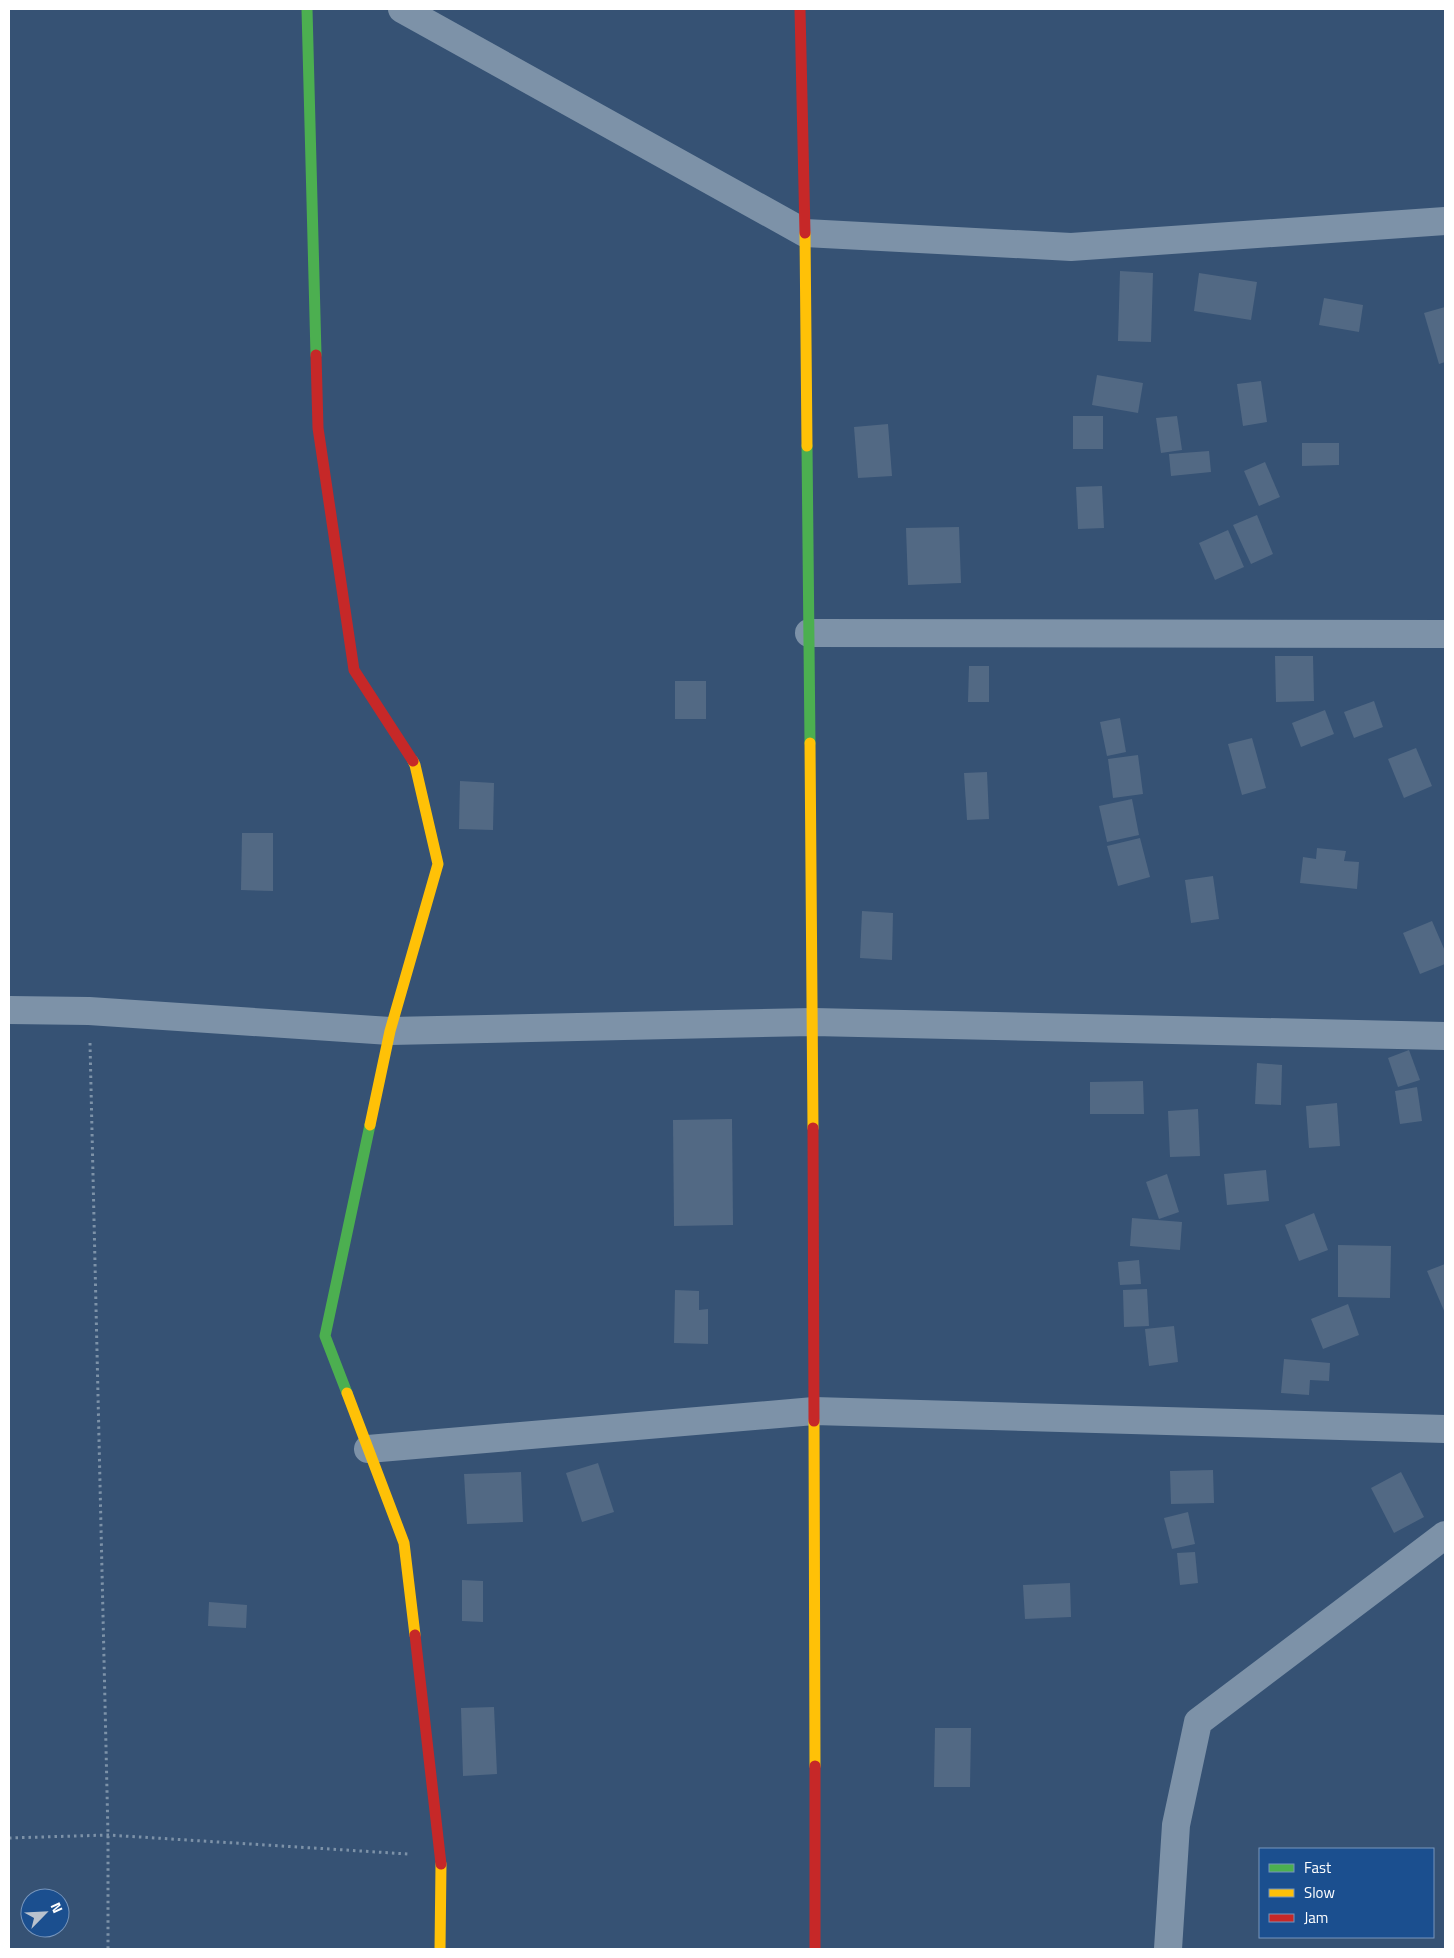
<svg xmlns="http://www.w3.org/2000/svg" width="1454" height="1958" font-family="'Titillium Web',sans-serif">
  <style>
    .building { fill: #526984 }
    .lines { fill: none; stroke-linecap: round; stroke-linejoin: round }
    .path { stroke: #7d92a8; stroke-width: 3; stroke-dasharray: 2.5 4; stroke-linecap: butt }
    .street { stroke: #7d92a8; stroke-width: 28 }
    .fast { stroke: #4caf50; stroke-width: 11 }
    .slow { stroke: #ffc107; stroke-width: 11 }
    .jam { stroke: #c62828; stroke-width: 11 }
  </style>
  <rect width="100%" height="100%" fill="#365274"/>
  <!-- building -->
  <g class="building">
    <path d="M1120,271L1153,273L1151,342L1118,341Z"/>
    <path d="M1199,273L1257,282L1251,320L1194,311Z"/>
    <path d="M1324,298L1363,305L1359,332L1319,325Z"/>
    <path d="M1445,307V362L1439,364L1424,313Z"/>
    <path d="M1097,375L1143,383L1138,413L1092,405Z"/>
    <path d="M1261,381L1267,422L1243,426L1237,384Z"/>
    <rect x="1073" y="416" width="30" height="33"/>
    <path d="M1177,416L1182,450L1161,453L1156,418Z"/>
    <path d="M888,424L892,476L858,478L854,427Z"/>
    <path d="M1302,443H1339V465L1302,466Z"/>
    <path d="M1209,451L1211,472L1171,476L1169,454Z"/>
    <path d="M1265,462L1280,497L1259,506L1244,471Z"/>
    <path d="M1102,486L1104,528L1078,529L1076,487Z"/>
    <path d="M1257,515L1273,554L1251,564L1233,525Z"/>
    <path d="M959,527L961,583L908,585L906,528Z"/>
    <path d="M1228,530L1244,567L1215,580L1199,543Z"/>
    <path d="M1275,656H1313L1314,701L1276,702Z"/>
    <path d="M969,666H989V702H968Z"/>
    <rect x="675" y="681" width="31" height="38"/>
    <path d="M1374,701L1383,727L1354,738L1344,712Z"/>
    <path d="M1325,710L1334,734L1301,747L1292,723Z"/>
    <path d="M1120,718L1126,752L1107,756L1100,722Z"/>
    <path d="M1252,738L1266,788L1242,795L1228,744Z"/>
    <path d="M1416,748L1432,786L1404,798L1388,759Z"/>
    <path d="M1138,755L1143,794L1113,798L1108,759Z"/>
    <path d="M987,772L989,819L967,820L964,773Z"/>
    <path d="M460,781L494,783L493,830L459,829Z"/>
    <path d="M1132,799L1139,835L1107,842L1099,806Z"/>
    <path d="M242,833H273V891L241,890Z"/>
    <path d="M1140,838L1150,877L1118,886L1107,846Z"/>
    <path d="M1317,848L1346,851L1344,861L1359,862L1357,889L1300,883L1303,857L1316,859Z"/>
    <path d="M1213,876L1219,919L1191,923L1185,880Z"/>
    <path d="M862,911L893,913L892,960L860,958Z"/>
    <path d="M1432,921L1445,951V964L1420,974L1403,933Z"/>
    <path d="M1409,1050L1420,1080L1398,1087L1388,1058Z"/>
    <path d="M1257,1063L1282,1065L1281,1105L1255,1104Z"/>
    <path d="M1143,1081L1144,1114H1090V1082Z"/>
    <path d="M1417,1087L1422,1121L1400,1124L1395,1091Z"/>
    <path d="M1337,1103L1340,1146L1309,1148L1306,1106Z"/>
    <path d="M1198,1109L1200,1156L1170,1157L1168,1111Z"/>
    <path d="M732,1119L733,1225L674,1226L673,1120Z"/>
    <path d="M1266,1170L1269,1201L1227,1205L1224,1174Z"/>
    <path d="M1167,1174L1179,1212L1159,1219L1146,1182Z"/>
    <path d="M1314,1213L1328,1250L1299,1261L1285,1225Z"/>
    <path d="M1132,1218L1182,1222L1180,1250L1130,1246Z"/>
    <path d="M1338,1245L1391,1246L1390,1298L1338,1297Z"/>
    <path d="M1139,1260L1141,1284L1120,1285L1118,1262Z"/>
    <path d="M1445,1264V1313L1427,1271Z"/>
    <path d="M1147,1289L1149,1326L1124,1327L1123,1290Z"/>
    <path d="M675,1290L699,1291V1310L708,1309V1344L674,1343Z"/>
    <path d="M1348,1304L1359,1335L1323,1349L1311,1319Z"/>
    <path d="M1174,1326L1178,1362L1149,1366L1145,1329Z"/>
    <path d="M1284,1359L1330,1363L1329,1381L1310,1380L1309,1395L1281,1393Z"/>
    <path d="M598,1463L614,1512L582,1522L566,1473Z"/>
    <path d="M1213,1470L1214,1503L1171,1504L1170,1471Z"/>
    <path d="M521,1472L523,1522L467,1524L464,1474Z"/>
    <path d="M1401,1472L1424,1517L1394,1533L1371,1488Z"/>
    <path d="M1188,1512L1195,1544L1172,1549L1164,1518Z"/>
    <path d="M1195,1552L1198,1583L1180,1585L1177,1553Z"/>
    <path d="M462,1580L483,1581V1622L462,1621Z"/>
    <path d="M1070,1583L1071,1617L1025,1619L1023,1585Z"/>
    <path d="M209,1602L247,1605L246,1628L208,1626Z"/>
    <path d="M494,1707L497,1774L463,1776L461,1708Z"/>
    <path d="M935,1728H971L970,1787H934Z"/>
  </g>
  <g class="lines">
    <!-- path -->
    <g class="path">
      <path d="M90,1043L108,1835V1949"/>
      <path d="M9,1838L108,1835L408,1854"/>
    </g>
    <!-- street -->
    <g class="street">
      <path d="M402,9L805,233L1071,247L1445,221"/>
      <path d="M809,633L1445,634"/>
      <path d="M9,1010L89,1011L390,1031L813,1022L1445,1036"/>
      <path d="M368,1449L814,1411L1445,1429"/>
      <path d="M1168,1949L1176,1825L1198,1722L1445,1535"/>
    </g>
    <!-- fast -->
    <g class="fast">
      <path d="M307,9L316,355"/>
      <path d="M807,446L810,743"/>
      <path d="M347,1393L325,1336L370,1125"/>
    </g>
    <!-- slow -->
    <g class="slow">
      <path d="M805,233L807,446"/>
      <path d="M810,743L813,1128"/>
      <path d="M370,1125L390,1031L438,864L415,765L413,761"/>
      <path d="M347,1393L404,1543L415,1635"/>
      <path d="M814,1421L815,1766"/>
      <path d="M440,1949L441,1864"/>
    </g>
    <!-- jam -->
    <g class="jam">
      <path d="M800,9L805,233"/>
      <path d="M316,355L318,428L354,670L413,761"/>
      <path d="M813,1128L814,1421"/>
      <path d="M415,1635L441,1864"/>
      <path d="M815,1766V1949"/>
    </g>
  </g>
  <!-- border -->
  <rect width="1454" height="1958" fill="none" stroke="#ffffff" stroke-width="20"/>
  <!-- legend -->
  <rect x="1259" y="1848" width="175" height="90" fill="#1b4f8f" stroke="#7695bc"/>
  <rect x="1269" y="1864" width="25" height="8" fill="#4caf50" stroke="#7695bc"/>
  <text x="1304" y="1873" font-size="15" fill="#ffffff">Fast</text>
  <rect x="1269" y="1889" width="25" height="8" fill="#ffc107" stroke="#7695bc"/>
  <text x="1304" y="1898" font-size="15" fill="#ffffff">Slow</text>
  <rect x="1269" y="1914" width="25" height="8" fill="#c62828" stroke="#7695bc"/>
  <text x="1304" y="1923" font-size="15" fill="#ffffff">Jam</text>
  <!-- north arrow -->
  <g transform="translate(45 1913) rotate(66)"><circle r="24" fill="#1b4f8f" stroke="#7695bc"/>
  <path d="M0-4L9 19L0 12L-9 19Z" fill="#b9c2ce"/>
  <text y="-8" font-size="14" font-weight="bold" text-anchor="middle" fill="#ffffff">N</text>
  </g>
</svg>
